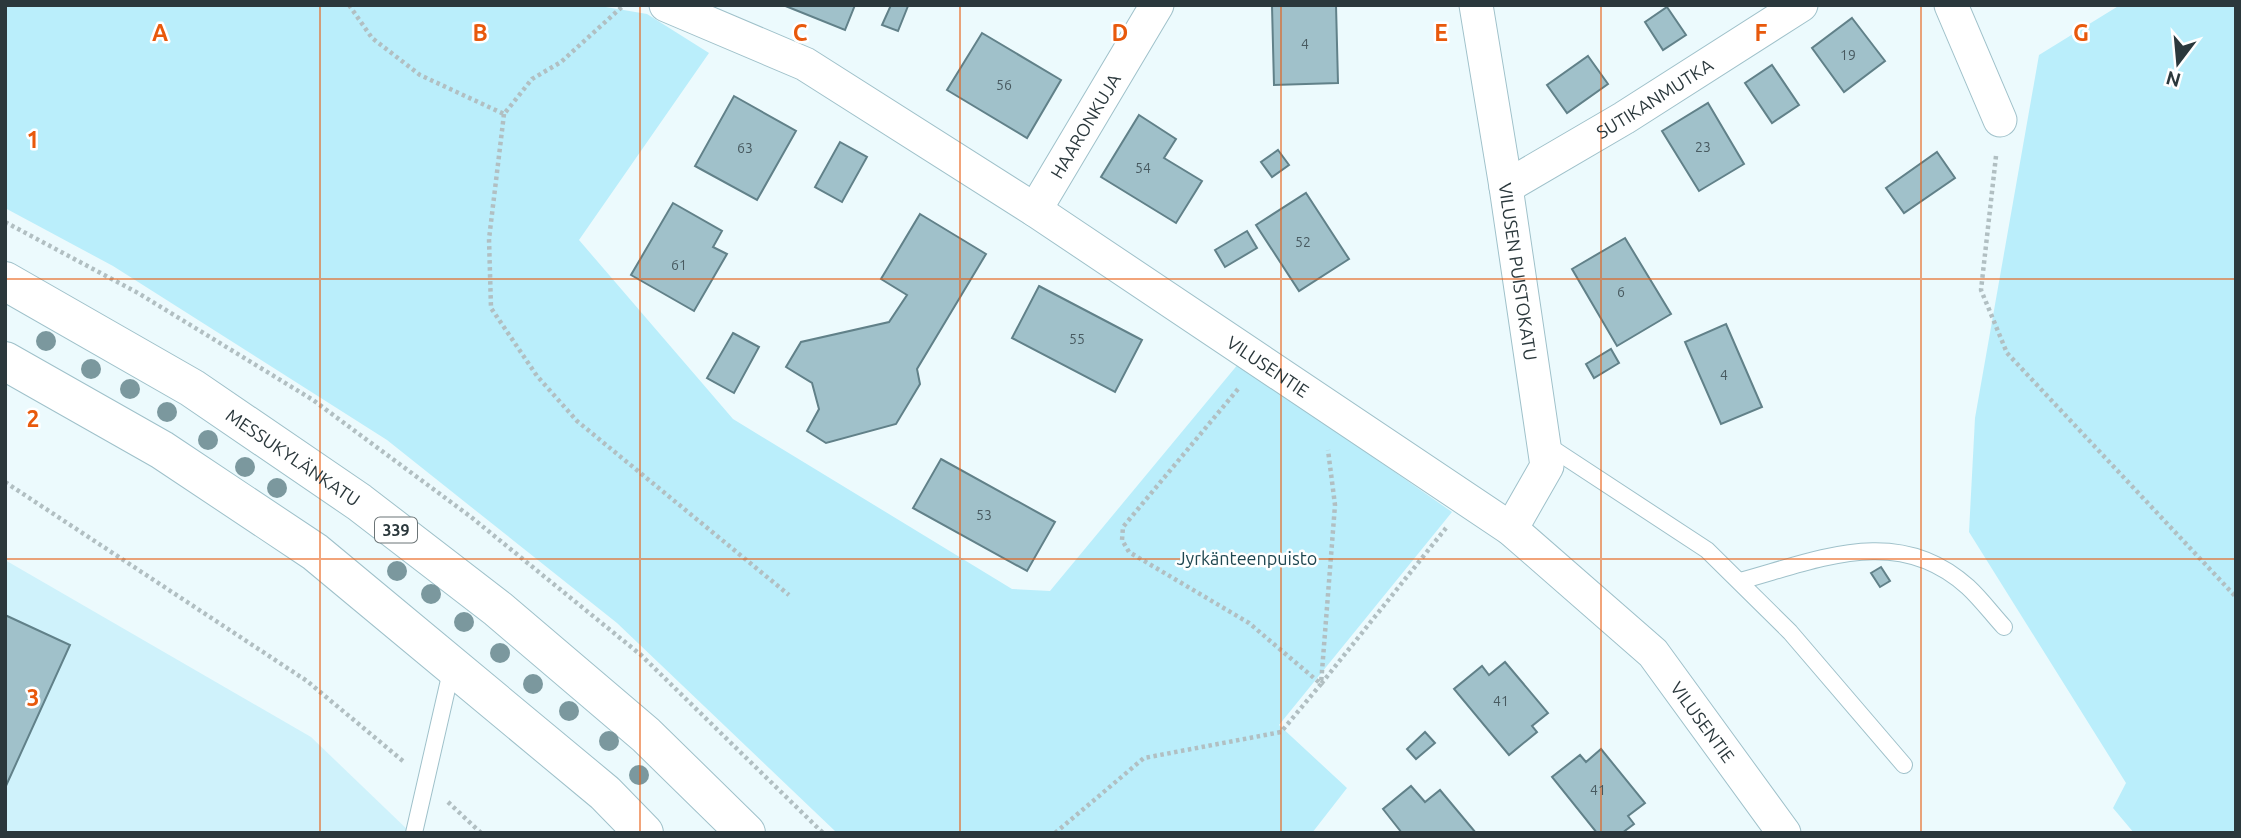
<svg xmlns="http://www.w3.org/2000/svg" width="2241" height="838" font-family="Ubuntu,sans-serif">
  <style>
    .built { fill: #cff2fb }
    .green { fill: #baeefb }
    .building { fill: #a0c1ca; stroke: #618189; stroke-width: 2 }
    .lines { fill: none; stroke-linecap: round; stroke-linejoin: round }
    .lane-casing { stroke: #9fc1ca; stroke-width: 18 }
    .street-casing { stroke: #9fc1ca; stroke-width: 35 }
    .primary-casing { stroke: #9fc1ca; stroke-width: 40 }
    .path { stroke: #b1bfc2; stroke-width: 4.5; stroke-dasharray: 3.5 3.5; stroke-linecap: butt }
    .lane { stroke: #fff; stroke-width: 16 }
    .street { stroke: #fff; stroke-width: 33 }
    .primary { stroke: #fff; stroke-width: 38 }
    .tree { fill: #7b989e }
    .grid { fill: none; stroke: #e8590c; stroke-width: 2; stroke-opacity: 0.55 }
    .labels { text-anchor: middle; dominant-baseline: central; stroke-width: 5; stroke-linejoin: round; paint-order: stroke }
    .number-label { font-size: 14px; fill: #485a60 }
    .shield { fill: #fff; stroke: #6b7476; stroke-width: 2 }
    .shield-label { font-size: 16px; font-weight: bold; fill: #2b383c }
    .street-label { font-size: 18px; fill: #2b383c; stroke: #fff }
    .park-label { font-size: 18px; fill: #1f4751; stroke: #fff }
    .grid-label { font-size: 23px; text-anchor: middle; font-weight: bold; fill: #e8590c; stroke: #fff; stroke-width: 5; stroke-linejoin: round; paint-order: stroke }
  </style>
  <rect width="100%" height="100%" fill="#ecfafd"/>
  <!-- built -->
  <path class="built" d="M5,560L311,737L411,833H5Z"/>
  <!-- green -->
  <g class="green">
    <path d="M5,5H594L647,14L709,53L579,240L733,419L1012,589L1050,591L1239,363L1452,512L1279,725L1347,788L1312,833L835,831L617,623L387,440L113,266L5,208Z"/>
    <path d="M2120,5H2236V833H2134L2113,808L2126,783L1969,532L1975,418L2039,55Z"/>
  </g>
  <!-- building -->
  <g class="building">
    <path d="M783,5H855L845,30Z"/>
    <path d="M891,5L908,6L898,31L882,25Z"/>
    <path d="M1336,5L1338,83L1274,85L1272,6Z"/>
    <path d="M1667,7L1686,35L1663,50L1645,22Z"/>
    <path d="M1852,18L1885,61L1844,92L1812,48Z"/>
    <path d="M982,33L1061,80L1027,138L947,90Z"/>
    <path d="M1588,56L1608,84L1567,113L1547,85Z"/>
    <path d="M1772,65L1799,105L1772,123L1745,83Z"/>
    <path d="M734,96L796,131L757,200L695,166Z"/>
    <path d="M1708,103L1744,164L1699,191L1662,131Z"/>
    <path d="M1139,115L1176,139L1164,158L1202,181L1176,223L1101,177Z"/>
    <path d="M840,142L867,157L842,202L815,187Z"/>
    <path d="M1278,150L1289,165L1272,177L1261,162Z"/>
    <path d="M1937,152L1955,178L1904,213L1886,188Z"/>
    <path d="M1306,193L1349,259L1299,291L1256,225Z"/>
    <path d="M673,203L722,231L713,247L727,254L694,311L631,275Z"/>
    <path d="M920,214L986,254L917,369L920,384L896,424L826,443L807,431L819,409L812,383L786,367L801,342L889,322L907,295L881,279Z"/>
    <path d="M1247,231L1257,248L1225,267L1215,250Z"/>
    <path d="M1625,238L1671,314L1617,346L1572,269Z"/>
    <path d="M1039,286L1142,340L1115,392L1012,338Z"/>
    <path d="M1726,324L1762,407L1721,424L1685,342Z"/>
    <path d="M733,333L759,347L734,393L707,378Z"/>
    <path d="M1611,349L1619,363L1594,378L1586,364Z"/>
    <path d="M941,459L1055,522L1027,571L913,508Z"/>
    <path d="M1881,567L1890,581L1880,587L1871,573Z"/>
    <path d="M5,615L70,645L5,788Z"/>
    <path d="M1505,662L1548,713L1532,726L1537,732L1509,755L1454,689L1482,666L1489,675Z"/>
    <path d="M1425,732L1435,743L1416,759L1407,749Z"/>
    <path d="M1601,749L1645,803L1628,816L1634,824L1622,833H1597L1552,777L1580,755L1586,762Z"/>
    <path d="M1411,786L1425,802L1440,790L1476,833H1402L1383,809Z"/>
  </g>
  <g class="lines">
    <!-- lane casing -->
    <g class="lane-casing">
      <g id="lane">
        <path d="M1547,445L1707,550L1790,632L1904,765"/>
        <path d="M1740,581C1818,560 1898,523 1968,587C1981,599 1992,614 2004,627"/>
        <path d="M414,833L452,667"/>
      </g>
    </g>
    <!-- street casing -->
    <g class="street-casing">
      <g id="street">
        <path id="s1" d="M666,5L805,64L1035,210L1511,529L1653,653L1784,833"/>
        <path id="s2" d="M1476,5L1506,187L1547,466L1511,529"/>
        <path d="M1951,5L2000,120"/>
        <path id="s3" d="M1506,187L1624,118L1801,5"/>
        <path id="s4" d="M1035,210L1157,5"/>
      </g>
    </g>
    <!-- primary casing -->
    <g class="primary-casing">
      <g id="primary">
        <path id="s5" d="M5,281L192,388L359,502L498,609L646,735L746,833"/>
        <path d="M5,361L162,450L315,552L605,793L644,833"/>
      </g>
    </g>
    <!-- path -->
    <g class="path">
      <path d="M349,5L372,38L420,75L504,114L532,79L561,62L624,5"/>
      <path d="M504,114L489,239L491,308L537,376L577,421L789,595"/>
      <path d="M1996,156L1981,290L2007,353L2236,597"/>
      <path d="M5,222L138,293L313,400L471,517L641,655L823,833"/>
      <path d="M1238,389L1123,527L1122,540L1129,552L1249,623L1321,684L1446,528"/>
      <path d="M5,482L307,681L403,761"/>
      <path d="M448,802L481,833"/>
      <path d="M1055,833L1144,758L1281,732L1321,684L1335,505L1328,450"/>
    </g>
    <!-- lane -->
    <use href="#lane" class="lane"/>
    <!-- street -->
    <use href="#street" class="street"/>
    <!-- primary -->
    <use href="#primary" class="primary"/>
  </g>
  <!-- trees -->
  <g class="tree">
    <circle cx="46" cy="341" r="10"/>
    <circle cx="91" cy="369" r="10"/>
    <circle cx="130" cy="389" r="10"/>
    <circle cx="167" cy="412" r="10"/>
    <circle cx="208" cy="440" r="10"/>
    <circle cx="245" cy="467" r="10"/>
    <circle cx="277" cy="488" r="10"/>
    <circle cx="397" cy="571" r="10"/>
    <circle cx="431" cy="594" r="10"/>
    <circle cx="464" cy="622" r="10"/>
    <circle cx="500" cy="653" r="10"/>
    <circle cx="533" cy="684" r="10"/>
    <circle cx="569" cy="711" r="10"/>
    <circle cx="609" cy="741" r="10"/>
    <circle cx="639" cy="775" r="10"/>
  </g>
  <!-- grid -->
  <path class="grid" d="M320,5V833M640,5V833M960,5V833M1281,5V833M1601,5V833M1921,5V833M5,279H2236M5,559H2236"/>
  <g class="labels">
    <!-- number labels -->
    <g class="number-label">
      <text x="1305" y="44">4</text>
      <text x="1848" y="55">19</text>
      <text x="1004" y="85">56</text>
      <text x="1703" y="147">23</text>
      <text x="745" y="148">63</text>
      <text x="1143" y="168">54</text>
      <text x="1303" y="242">52</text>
      <text x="679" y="265">61</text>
      <text x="1621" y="292">6</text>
      <text x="1077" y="339">55</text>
      <text x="1724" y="375">4</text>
      <text x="984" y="515">53</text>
      <text x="1501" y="701">41</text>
      <text x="1598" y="790">41</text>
    </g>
    <!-- shield labels -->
    <rect class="shield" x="375" y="517.5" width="42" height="25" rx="5"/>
    <g class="shield-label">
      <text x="396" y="530">339</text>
    </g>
    <!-- street labels -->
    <g class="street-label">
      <text stroke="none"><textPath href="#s3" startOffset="173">SUTIKANMUTKA</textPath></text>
      <text stroke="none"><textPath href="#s4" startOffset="98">HAARONKUJA</textPath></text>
      <text stroke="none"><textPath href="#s2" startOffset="270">VILUSEN PUISTOKATU</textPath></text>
      <text stroke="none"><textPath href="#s1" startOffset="704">VILUSENTIE</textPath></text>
      <text stroke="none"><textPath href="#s5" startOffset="338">MESSUKYLÄNKATU</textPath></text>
      <text stroke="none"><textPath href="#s1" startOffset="1270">VILUSENTIE</textPath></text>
    </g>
    <!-- park labels -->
    <g class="park-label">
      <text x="1247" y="558">Jyrkänteenpuisto</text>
    </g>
  </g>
  <g class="grid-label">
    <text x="160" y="41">A</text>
    <text x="480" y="41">B</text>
    <text x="800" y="41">C</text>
    <text x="1120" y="41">D</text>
    <text x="1441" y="41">E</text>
    <text x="1761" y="41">F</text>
    <text x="2081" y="41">G</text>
    <text x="33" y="148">1</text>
    <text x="33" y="427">2</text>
    <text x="33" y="706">3</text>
  </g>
  <!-- border -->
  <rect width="2241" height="838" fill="none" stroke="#2b383c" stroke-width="14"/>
  <!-- north arrow -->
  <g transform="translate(2178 63) rotate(196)" stroke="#ffffff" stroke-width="5" paint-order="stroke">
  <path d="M0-5L12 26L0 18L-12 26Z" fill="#2b383c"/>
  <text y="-10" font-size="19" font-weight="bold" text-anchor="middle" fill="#2b383c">N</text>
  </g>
</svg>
